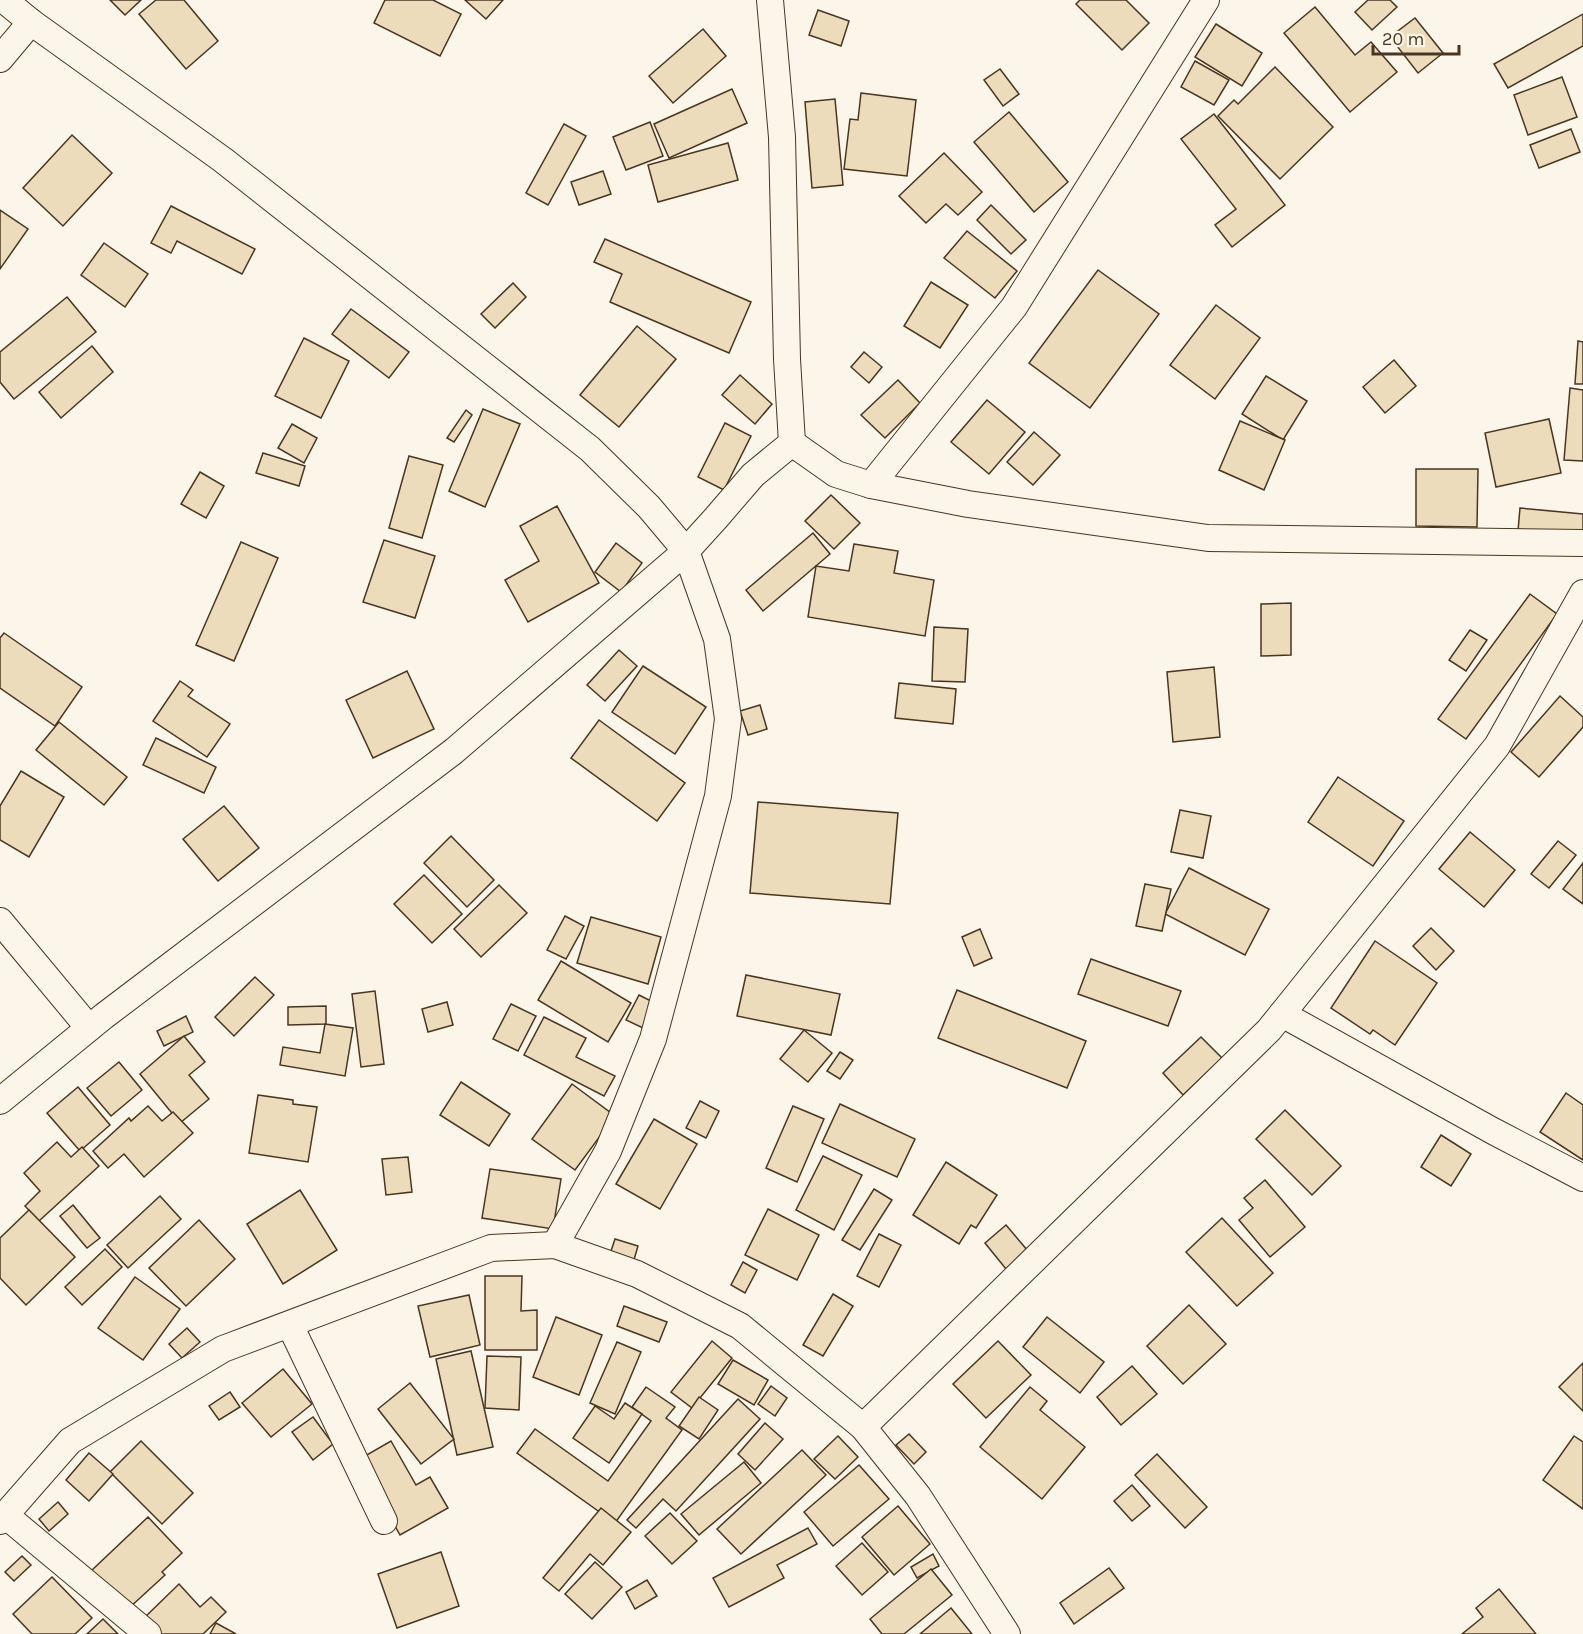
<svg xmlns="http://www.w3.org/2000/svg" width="1583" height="1634" font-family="Karla,sans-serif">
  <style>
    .building { fill: #ecdcbc; stroke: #4a3520; stroke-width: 1.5 }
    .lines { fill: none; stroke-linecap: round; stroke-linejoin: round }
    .street-casing { stroke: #4a3520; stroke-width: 28 }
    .street { stroke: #fbf6e9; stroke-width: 26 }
  </style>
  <rect width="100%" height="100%" fill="#fbf6e9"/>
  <!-- building -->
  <g class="building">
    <path d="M110,0H141L125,15Z"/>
    <path d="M156,0H184L218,41L186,69L139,14Z"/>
    <path d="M385,0H433L461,14L440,56L374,23Z"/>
    <path d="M465,0H503L486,19Z"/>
    <path d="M1080,0H1126L1149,23L1122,50L1076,4Z"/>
    <path d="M1368,0H1390L1397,7L1372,30L1355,12Z"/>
    <path d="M1315,7L1355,55L1371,42L1397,72L1350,112L1284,33Z"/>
    <path d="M818,10L849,21L841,46L809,35Z"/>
    <path d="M1583,14V46L1508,88L1494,64Z"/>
    <path d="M1415,18L1443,53L1418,73L1390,37Z"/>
    <path d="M1216,24L1262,53L1242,86L1195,57Z"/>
    <path d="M703,29L726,56L673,103L649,76Z"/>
    <path d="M1195,61L1229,80L1214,105L1181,87Z"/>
    <path d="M1275,67L1333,127L1280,179L1218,116L1234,100L1238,104Z"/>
    <path d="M1000,69L1019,94L1003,106L984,80Z"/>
    <path d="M1562,77L1577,117L1528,135L1514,95Z"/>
    <path d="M732,89L747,123L669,158L654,124Z"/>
    <path d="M861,93L916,100L907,176L844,169L850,119L858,120Z"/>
    <path d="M835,99L843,185L812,188L805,102Z"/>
    <path d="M1009,112L1068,182L1034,212L974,142Z"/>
    <path d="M1214,114L1285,205L1232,247L1215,225L1236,209L1181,139Z"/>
    <path d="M650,122L663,156L626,170L613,137Z"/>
    <path d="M564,124L586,136L548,205L526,193Z"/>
    <path d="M1571,129L1580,152L1539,168L1530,145Z"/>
    <path d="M72,135L112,173L63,226L23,188Z"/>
    <path d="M728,143L738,180L658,202L648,165Z"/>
    <path d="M944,153L982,192L958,215L946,204L926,223L899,196Z"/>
    <path d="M603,171L611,194L579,205L571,182Z"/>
    <path d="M991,205L1026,240L1011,254L977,220Z"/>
    <path d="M171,206L255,249L242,274L177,241L171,253L151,243Z"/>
    <path d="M0,210L28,229L0,269Z"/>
    <path d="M967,231L1017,271L995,298L944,258Z"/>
    <path d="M605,239L751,302L729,353L610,302L622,274L594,262Z"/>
    <path d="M104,243L148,274L125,307L81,275Z"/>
    <path d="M1098,270L1159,314L1090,408L1029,363Z"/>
    <path d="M931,282L968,305L940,348L904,326Z"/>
    <path d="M513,283L526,297L495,328L481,314Z"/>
    <path d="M67,297L96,332L14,399L0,382V352Z"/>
    <path d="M1216,305L1260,338L1215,399L1170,365Z"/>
    <path d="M351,309L409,352L389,378L332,334Z"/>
    <path d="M637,326L676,359L619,427L580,395Z"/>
    <path d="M304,338L349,361L321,418L275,396Z"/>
    <path d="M1578,341L1583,342V384H1575Z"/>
    <path d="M92,346L113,372L61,418L39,392Z"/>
    <path d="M864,352L882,367L869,383L851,367Z"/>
    <path d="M1394,360L1416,386L1385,413L1363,387Z"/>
    <path d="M740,375L772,404L755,424L722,395Z"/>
    <path d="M1266,376L1307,401L1283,440L1242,414Z"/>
    <path d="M898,380L920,403L885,438L861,415Z"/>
    <path d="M1570,388L1583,390V461L1564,460Z"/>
    <path d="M987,400L1025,432L989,474L951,442Z"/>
    <path d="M483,409L520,424L485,507L449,491Z"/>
    <path d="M466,410L472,415L454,442L447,438Z"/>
    <path d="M1549,419L1561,473L1496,487L1485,433Z"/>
    <path d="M1240,421L1285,440L1264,490L1219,470Z"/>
    <path d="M725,423L751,436L724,490L698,477Z"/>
    <path d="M292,424L317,438L304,463L278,448Z"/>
    <path d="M1034,432L1060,455L1033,485L1007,462Z"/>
    <path d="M263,453L305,466L299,486L256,473Z"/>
    <path d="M409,456L443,465L422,538L389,528Z"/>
    <path d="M1416,469H1478L1477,527L1416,526Z"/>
    <path d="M200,472L224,486L206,518L181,504Z"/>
    <path d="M831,495L860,523L834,549L805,521Z"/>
    <path d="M557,506L599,583L528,622L505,580L539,561L520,526Z"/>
    <path d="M1520,508L1583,514V537L1518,531Z"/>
    <path d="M813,533L830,554L763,611L746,590Z"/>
    <path d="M384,540L435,556L415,618L363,602Z"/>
    <path d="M241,542L278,558L234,661L196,645Z"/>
    <path d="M616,543L642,563L621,592L595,572Z"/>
    <path d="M854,544L898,551L894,573L934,580L925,636L808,617L816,566L849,571Z"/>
    <path d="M1530,594L1557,614L1466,739L1438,719Z"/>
    <path d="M1291,603V655L1261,656V604Z"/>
    <path d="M934,627L968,629L965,682L932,681Z"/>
    <path d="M1470,630L1487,640L1466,671L1449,660Z"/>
    <path d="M4,633L82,687L55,726L0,688V638Z"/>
    <path d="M619,650L637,666L605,701L587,685Z"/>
    <path d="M643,666L706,707L675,754L612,712Z"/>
    <path d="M1214,667L1220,737L1173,742L1167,672Z"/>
    <path d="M407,671L434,729L373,758L346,700Z"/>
    <path d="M180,681L193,690L188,696L230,724L207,757L153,721Z"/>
    <path d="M899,683L956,689L953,724L895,718Z"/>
    <path d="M1560,696L1583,717V727L1539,777L1511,752Z"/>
    <path d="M760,705L767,729L748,735L740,711Z"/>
    <path d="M599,720L685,783L657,821L571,758Z"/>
    <path d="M59,722L127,777L104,805L36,750Z"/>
    <path d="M156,738L216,767L204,793L143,765Z"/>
    <path d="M21,771L64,797L29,857L0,840V806Z"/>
    <path d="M1338,777L1404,821L1373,866L1308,822Z"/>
    <path d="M758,802L898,813L890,904L750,893Z"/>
    <path d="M224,806L259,848L218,881L183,839Z"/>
    <path d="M1180,810L1211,816L1203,858L1171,852Z"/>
    <path d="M1470,832L1515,870L1484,907L1439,869Z"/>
    <path d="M451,836L494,880L467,907L424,863Z"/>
    <path d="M1558,841L1576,855L1549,888L1531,874Z"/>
    <path d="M1583,863V904L1563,889Z"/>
    <path d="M1189,868L1269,909L1245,955L1165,914Z"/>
    <path d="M424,875L462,914L432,943L394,904Z"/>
    <path d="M1145,884L1171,889L1162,931L1136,926Z"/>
    <path d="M499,885L527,913L481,957L454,929Z"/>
    <path d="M565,916L584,926L566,959L547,950Z"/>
    <path d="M591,917L661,937L648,984L577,963Z"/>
    <path d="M1431,928L1454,951L1436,970L1413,946Z"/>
    <path d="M980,929L992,958L974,966L962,937Z"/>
    <path d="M1375,941L1437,983L1395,1045L1373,1030L1370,1034L1331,1008Z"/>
    <path d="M1091,959L1181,991L1168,1026L1078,994Z"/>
    <path d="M561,961L631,1003L608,1042L538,1000Z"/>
    <path d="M746,975L840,994L831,1035L737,1016Z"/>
    <path d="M255,977L274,995L234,1036L215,1017Z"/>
    <path d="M957,990L1086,1041L1067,1088L938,1038Z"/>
    <path d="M375,991L384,1064L361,1067L352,994Z"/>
    <path d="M639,995L655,1003L643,1028L626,1020Z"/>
    <path d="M447,1002L453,1025L428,1032L422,1009Z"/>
    <path d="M511,1004L536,1016L518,1051L493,1039Z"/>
    <path d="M326,1006V1024L288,1025V1007Z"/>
    <path d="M186,1016L193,1032L164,1046L157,1031Z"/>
    <path d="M544,1017L586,1038L576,1057L615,1076L604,1096L524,1055Z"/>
    <path d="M325,1024L353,1028L345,1076L280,1065L283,1047L320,1053Z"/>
    <path d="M804,1030L832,1053L808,1082L780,1059Z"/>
    <path d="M184,1036L205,1062L189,1075L209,1099L180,1123L140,1074Z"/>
    <path d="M1201,1037L1222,1058L1183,1095L1163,1073Z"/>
    <path d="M840,1052L853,1060L840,1079L827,1071Z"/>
    <path d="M119,1062L142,1090L111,1116L87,1088Z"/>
    <path d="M461,1082L510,1114L489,1146L440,1115Z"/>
    <path d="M572,1084L615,1116L575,1170L532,1139Z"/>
    <path d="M78,1087L110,1125L80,1151L47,1113Z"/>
    <path d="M1566,1093L1583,1105V1160L1540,1132Z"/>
    <path d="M258,1095L293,1100V1104L317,1107L308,1162L249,1153Z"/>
    <path d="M700,1101L719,1111L706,1138L686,1128Z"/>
    <path d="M840,1104L915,1139L897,1177L822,1143Z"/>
    <path d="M148,1106L162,1121L173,1112L193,1133L144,1177L124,1154L108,1168L93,1151L129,1118L131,1121Z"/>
    <path d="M793,1106L824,1119L797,1182L766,1168Z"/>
    <path d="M1285,1110L1341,1166L1312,1195L1256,1139Z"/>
    <path d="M654,1119L697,1144L660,1209L616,1184Z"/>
    <path d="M1441,1135L1471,1154L1451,1186L1421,1167Z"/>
    <path d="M57,1142L71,1157L82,1147L99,1166L39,1221L25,1206L40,1191L24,1173Z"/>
    <path d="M823,1156L862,1175L834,1230L796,1210Z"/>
    <path d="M408,1157L412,1192L386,1195L382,1159Z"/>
    <path d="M946,1162L997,1195L976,1228L971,1225L959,1244L913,1215Z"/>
    <path d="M490,1169L561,1179L553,1229L482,1218Z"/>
    <path d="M1265,1180L1305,1227L1270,1257L1239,1220L1253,1208L1244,1198Z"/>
    <path d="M874,1189L892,1200L860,1250L842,1240Z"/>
    <path d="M300,1190L337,1250L283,1284L247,1224Z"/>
    <path d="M160,1196L181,1219L128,1268L107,1245Z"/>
    <path d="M73,1205L100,1238L87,1248L60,1216Z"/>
    <path d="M768,1209L819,1235L797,1280L745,1255Z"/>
    <path d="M29,1210L75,1257L26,1305L0,1278V1238Z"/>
    <path d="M1222,1218L1273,1273L1237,1306L1186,1252Z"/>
    <path d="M199,1220L235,1259L186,1306L149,1268Z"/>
    <path d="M1006,1225L1028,1251L1006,1269L985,1243Z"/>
    <path d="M879,1234L901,1245L879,1287L857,1276Z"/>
    <path d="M615,1239L638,1246L631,1270L607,1263Z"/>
    <path d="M105,1249L122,1267L82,1305L65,1287Z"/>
    <path d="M743,1262L757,1270L745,1293L731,1285Z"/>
    <path d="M485,1276H522L521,1311L537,1310V1350H485Z"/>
    <path d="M135,1277L180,1309L143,1360L98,1328Z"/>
    <path d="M833,1294L853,1306L823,1356L803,1345Z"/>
    <path d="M469,1295L480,1345L430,1357L418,1306Z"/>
    <path d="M1189,1305L1226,1344L1183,1384L1147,1346Z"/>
    <path d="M624,1306L667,1322L659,1342L617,1326Z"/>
    <path d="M556,1317L602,1335L579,1395L533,1377Z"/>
    <path d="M1047,1317L1104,1362L1080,1393L1023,1347Z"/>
    <path d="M187,1328L200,1342L182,1358L169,1344Z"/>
    <path d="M712,1341L732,1358L692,1408L671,1392Z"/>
    <path d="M998,1341L1031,1375L986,1418L953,1384Z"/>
    <path d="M617,1342L641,1352L615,1414L590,1403Z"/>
    <path d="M471,1351L493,1447L457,1455L436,1359Z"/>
    <path d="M487,1356L521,1357L519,1410L485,1408Z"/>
    <path d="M733,1360L768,1380L754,1405L718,1384Z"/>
    <path d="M1583,1363V1411L1559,1387Z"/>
    <path d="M1132,1366L1157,1394L1121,1425L1097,1397Z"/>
    <path d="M283,1369L312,1404L271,1437L242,1403Z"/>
    <path d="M410,1383L454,1439L421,1464L378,1409Z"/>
    <path d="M771,1386L787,1398L775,1416L758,1404Z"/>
    <path d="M646,1387L675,1407L666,1418L682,1430L615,1523L517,1453L535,1429L608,1481L651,1421L632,1407Z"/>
    <path d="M1030,1387L1047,1401L1040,1410L1085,1447L1042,1499L980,1447Z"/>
    <path d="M230,1392L240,1407L219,1420L209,1406Z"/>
    <path d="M699,1397L718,1410L699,1439L679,1426Z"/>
    <path d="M738,1399L760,1419L676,1511L663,1499L636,1528L627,1520Z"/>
    <path d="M625,1403L642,1414L609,1463L573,1438L595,1406L614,1419Z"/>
    <path d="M313,1417L333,1444L313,1460L292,1432Z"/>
    <path d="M765,1423L783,1439L755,1470L738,1454Z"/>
    <path d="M909,1434L926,1452L914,1464L896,1445Z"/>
    <path d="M838,1436L858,1457L835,1479L814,1459Z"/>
    <path d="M1574,1436L1583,1442V1509L1543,1480Z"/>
    <path d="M141,1441L193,1493L162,1524L110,1472Z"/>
    <path d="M391,1441L416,1485L430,1477L448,1508L400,1535L358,1460Z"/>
    <path d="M802,1450L826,1475L741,1554L717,1529Z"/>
    <path d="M89,1453L113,1474L89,1501L66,1480Z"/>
    <path d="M1157,1454L1207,1507L1185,1528L1135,1475Z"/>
    <path d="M744,1462L761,1483L699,1535L681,1514Z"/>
    <path d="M859,1465L889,1499L833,1546L804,1512Z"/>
    <path d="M1132,1485L1150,1506L1132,1521L1114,1501Z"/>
    <path d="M58,1502L68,1514L49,1531L39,1519Z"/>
    <path d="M898,1506L930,1544L894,1575L862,1537Z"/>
    <path d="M601,1508L631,1532L603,1565L590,1554L559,1591L543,1578Z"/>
    <path d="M670,1513L697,1541L672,1564L645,1536Z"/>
    <path d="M148,1517L182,1553L162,1572L165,1575L128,1609L91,1571Z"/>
    <path d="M808,1528L817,1544L777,1565L784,1578L729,1607L713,1578Z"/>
    <path d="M862,1543L888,1572L862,1595L836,1566Z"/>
    <path d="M441,1552L459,1606L397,1628L378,1574Z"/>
    <path d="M933,1554L939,1566L917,1578L911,1567Z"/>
    <path d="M22,1556L31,1565L14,1581L5,1572Z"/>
    <path d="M595,1562L622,1587L592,1619L565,1594Z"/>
    <path d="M1109,1568L1124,1588L1074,1624L1060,1603Z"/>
    <path d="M931,1569L952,1595L904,1634H882L870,1619Z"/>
    <path d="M52,1577L92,1618L75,1634H32L13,1614Z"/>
    <path d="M647,1580L657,1596L635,1609L626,1592Z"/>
    <path d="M179,1584L200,1607L211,1597L226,1612L203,1634H156L142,1620Z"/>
    <path d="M1499,1589L1536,1634H1462L1483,1617L1476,1608Z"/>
    <path d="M951,1608L972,1634H920Z"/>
    <path d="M103,1619L118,1634H87Z"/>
    <path d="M216,1623L236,1634H210Z"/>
  </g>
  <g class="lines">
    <!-- street casing -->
    <g class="street-casing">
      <g id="street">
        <path d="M4,0L31,22L223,160L590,449L649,507L686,551L717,639L728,719L718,796L653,1039L608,1151L555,1245"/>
        <path d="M0,59L31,22"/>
        <path d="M792,443L836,474L871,485L968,504L1208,538L1583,543"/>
        <path d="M871,485L1014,307L1206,0"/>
        <path d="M0,921L89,1028"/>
        <path d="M1282,1014L1493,1131L1583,1178"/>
        <path d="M0,1101L104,1016L454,751L686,551L716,518L753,475L792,443L787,359L782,137L770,0"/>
        <path d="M290,1325L384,1521"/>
        <path d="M863,1427L1269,1030L1497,746L1583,593"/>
        <path d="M5,1515L148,1634"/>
        <path d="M0,1521L70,1441L223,1349L491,1248L555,1245L637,1274L740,1326L863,1427L918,1496L1007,1634"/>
      </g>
    </g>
    <!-- street -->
    <use href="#street" class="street"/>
  </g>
  <!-- scale -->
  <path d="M1373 45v9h86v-9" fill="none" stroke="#4a3520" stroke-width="3"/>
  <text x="1382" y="45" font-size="18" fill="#4a3520" stroke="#fbf6e9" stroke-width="4.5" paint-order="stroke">20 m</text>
</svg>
